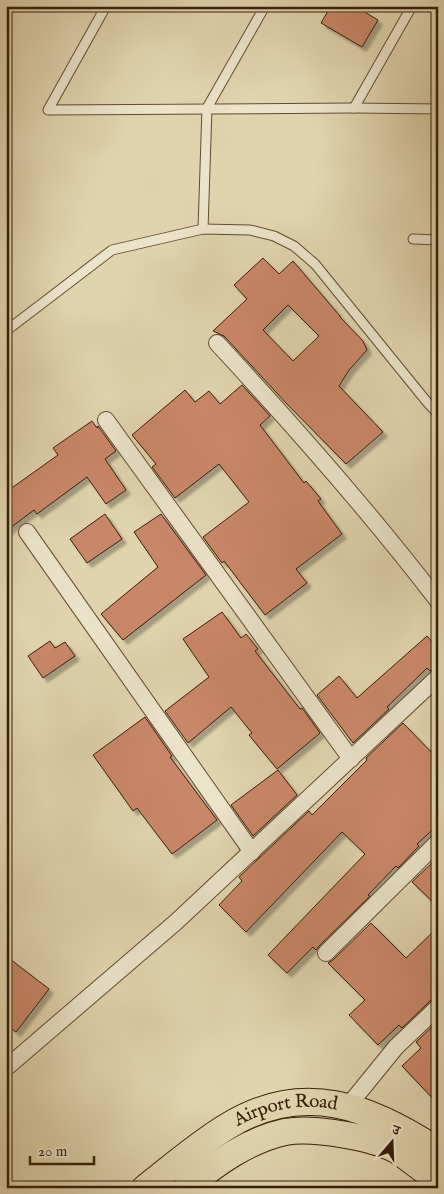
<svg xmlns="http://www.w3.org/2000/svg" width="444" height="1194" font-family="'IM FELL English','Noto Serif Devanagari',serif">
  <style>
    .building { fill: #c98769; stroke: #371e09; fill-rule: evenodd; filter: url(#shadow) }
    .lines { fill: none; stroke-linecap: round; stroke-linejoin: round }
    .service-casing { stroke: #614c32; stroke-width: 11 }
    .minor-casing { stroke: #614c32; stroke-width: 18 }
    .primary-casing { stroke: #371e09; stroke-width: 28 }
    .service { stroke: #ebe3ca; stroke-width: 9 }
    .minor { stroke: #ebe3ca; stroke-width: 16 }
    .primary { stroke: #e0d4ae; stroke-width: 26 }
    .labels { text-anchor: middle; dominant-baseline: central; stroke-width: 4; stroke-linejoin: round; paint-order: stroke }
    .street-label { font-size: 19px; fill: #371e09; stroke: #ebe3ca }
  </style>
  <defs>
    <filter id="shadow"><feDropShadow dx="4.5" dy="4.5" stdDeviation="1" flood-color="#0004"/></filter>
  </defs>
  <rect width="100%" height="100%" fill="#e0d4ae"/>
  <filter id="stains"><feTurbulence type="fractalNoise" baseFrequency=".004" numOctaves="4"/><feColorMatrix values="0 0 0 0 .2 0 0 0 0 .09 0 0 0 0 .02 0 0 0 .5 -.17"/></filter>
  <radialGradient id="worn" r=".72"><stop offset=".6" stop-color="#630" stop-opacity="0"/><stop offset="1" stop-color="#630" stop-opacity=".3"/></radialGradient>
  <!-- building -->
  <g class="building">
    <path d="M331,6H354L378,20L362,47L321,23Z"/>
    <path d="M263,258L279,274L293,261L340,316V317L363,341L367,350L349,370L339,386L383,432L346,464L287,404L224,336L213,331L247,299L234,285ZM288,305L319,336L293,361L263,330Z"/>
    <path d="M242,385L270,416L260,425L304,483L306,481L321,499L318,501L342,534L296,569L307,583L265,615L224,561L222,563L203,537L249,502L219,464L175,498L152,467L156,464L132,435L185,390L195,402L209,391L220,404Z"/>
    <path d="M92,421L97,428L98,426L116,451L105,459L126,490L106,504L87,477L37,514L34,510L6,531V492L58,455L53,448Z"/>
    <path d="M105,514L122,539L87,563L70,539Z"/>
    <path d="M161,514L206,575L123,640L101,614L158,567L134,532Z"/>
    <path d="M222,612L241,638L246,634L258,649L255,651L300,709L302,708L320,733L277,769L249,735L252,733L231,707L188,743L165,711L209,677L183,639Z"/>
    <path d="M427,636L438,648V667L430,671L427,668L387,707L389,709L353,743L317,695L339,676L357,698Z"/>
    <path d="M50,641L55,648L65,642L75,656L43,678L28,656Z"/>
    <path d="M145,717L172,756L170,757L217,820L172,854L137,808L133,811L93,755Z"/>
    <path d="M403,723L438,759V825L417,844L419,846L398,868L396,866L368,895L370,896L319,946L316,950L313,947L287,973L268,955L365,854L342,832L246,932L219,905L242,881L239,877L309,811L312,815L367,760L366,758Z"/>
    <path d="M278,770L297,795L253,836L231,805Z"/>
    <path d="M434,861L438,865V907L412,882Z"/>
    <path d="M371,923L406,958L438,927V997L431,1000L402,1028L399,1025L378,1045L349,1015L365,1000L328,963L333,960Z"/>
    <path d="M6,956L49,989L16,1032L6,1024Z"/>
    <path d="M438,1021V1104L402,1066L421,1048L416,1042Z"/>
  </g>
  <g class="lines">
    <!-- service casing -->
    <g class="service-casing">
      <g id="service">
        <path d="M106,6L48,110L354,108L438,109"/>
        <path d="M354,108L412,6"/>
        <path d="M203,229L207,108L265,6"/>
        <path d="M413,239L438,240"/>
        <path d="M6,331L112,250L203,229L250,230L274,236L294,246L315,264L427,402L438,414"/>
      </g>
    </g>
    <!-- minor casing -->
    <g class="minor-casing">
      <g id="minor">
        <path d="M217,343C294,426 369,511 438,601"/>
        <path d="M106,420L351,759"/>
        <path d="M27,532L252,852"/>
        <path d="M326,953L438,842"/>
        <path d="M6,1068L176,922L438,677"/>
        <path d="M348,1106L396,1047L438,1007"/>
      </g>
    </g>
    <!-- primary casing -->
    <g class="primary-casing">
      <g id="primary">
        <path id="s1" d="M145,1188C172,1167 198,1144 228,1126C303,1080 370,1106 438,1151"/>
        <path d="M186,1188C215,1164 248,1140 285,1132C312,1127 374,1137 398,1151C411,1160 425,1171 438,1181"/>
      </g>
    </g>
    <!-- service -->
    <use href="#service" class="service"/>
    <!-- minor -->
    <use href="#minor" class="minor"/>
    <!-- primary -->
    <use href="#primary" class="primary"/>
  </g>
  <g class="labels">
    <!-- street labels -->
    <g class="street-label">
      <text stroke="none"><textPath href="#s1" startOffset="165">Airport Road</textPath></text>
    </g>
  </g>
  <!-- margin -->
  <rect width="444" height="1194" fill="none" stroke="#e0d4ae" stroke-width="25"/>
  <rect x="8" y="8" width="429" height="1179" fill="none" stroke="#371e09" stroke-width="2.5"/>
  <rect x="12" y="12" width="419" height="1169" fill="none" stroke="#371e09"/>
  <!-- north arrow -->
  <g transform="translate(392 1142) rotate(19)" stroke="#ebe3ca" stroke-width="4" paint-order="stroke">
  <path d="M0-4L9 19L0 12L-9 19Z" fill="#371e09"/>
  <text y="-8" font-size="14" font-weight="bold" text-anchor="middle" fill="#371e09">उ</text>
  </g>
  <!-- scale -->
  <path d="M30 1156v8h64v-8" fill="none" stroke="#371e09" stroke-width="2.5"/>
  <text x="38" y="1156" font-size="15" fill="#371e09" stroke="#ebe3ca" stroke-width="4" paint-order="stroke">20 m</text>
  <rect width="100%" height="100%" filter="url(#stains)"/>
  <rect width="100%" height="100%" fill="url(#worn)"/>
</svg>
